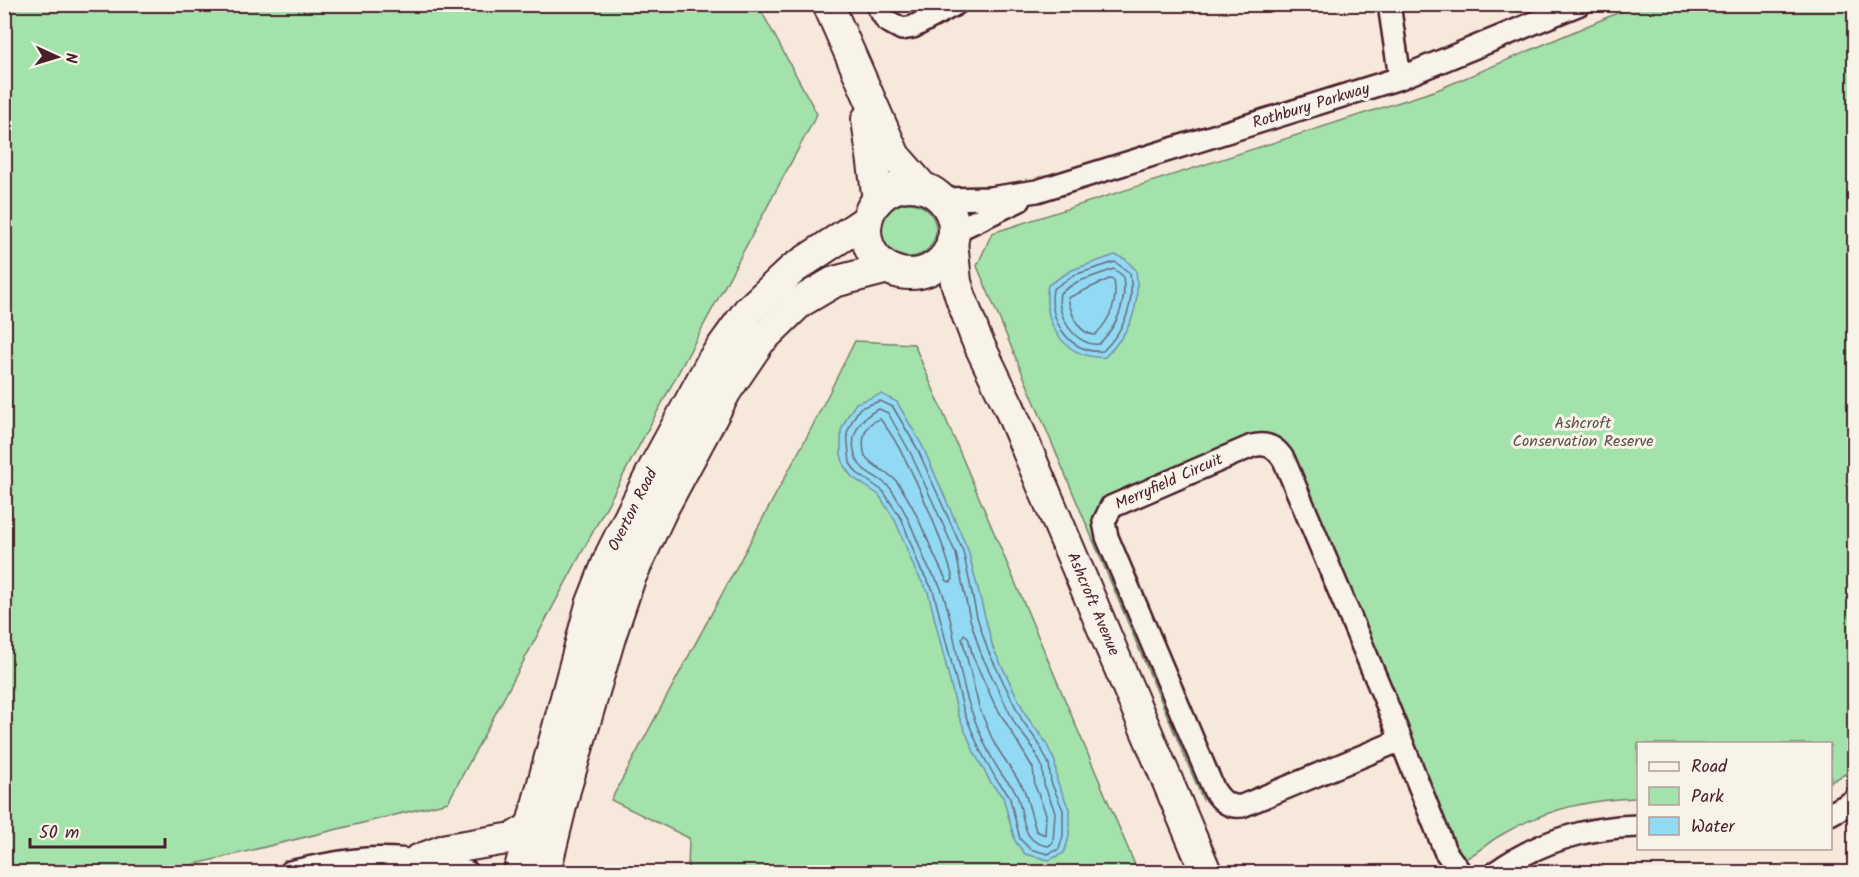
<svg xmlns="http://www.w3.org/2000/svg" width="1859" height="877" font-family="Kalam,sans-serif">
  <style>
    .green { fill: #a3e2ab; stroke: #76806b; stroke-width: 1.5 }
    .water { fill: #92daf4; stroke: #758fa4; stroke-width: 1.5 }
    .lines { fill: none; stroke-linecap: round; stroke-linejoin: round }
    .shore { stroke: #676a7b; stroke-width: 1.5 }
    .street-casing { stroke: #4a1f2b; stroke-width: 26 }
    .secondary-casing { stroke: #4a1f2b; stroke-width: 34 }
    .street { stroke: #f7f3e8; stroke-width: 21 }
    .secondary { stroke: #f7f3e8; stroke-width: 30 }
    .labels { text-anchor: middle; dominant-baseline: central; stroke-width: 6; stroke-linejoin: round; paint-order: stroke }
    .street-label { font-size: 16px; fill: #4a1f2b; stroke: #f7f3e8 }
    .park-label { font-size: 16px; fill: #60504b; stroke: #f7f3e8 }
  </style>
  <rect width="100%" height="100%" fill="#f6e8da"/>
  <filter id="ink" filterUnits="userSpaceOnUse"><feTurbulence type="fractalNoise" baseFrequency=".0167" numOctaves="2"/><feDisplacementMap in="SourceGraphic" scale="12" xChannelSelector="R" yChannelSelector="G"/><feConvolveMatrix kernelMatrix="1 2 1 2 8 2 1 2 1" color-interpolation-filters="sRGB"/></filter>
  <g filter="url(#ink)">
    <!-- green -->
    <g class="green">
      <path d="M5,4L758,5L817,114L448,802L163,872H5Z"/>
      <path d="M1636,5H1854V769L1831,782L1830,744H1638V798C1591,799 1543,810 1501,835C1488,842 1477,854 1463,860L1454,846L1285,443C1276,433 1267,433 1255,435L1102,502L1093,516L1095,527L1208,795L1203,800L977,266L992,233L1437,90Z"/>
      <circle cx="909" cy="230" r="27"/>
      <path d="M855,341L914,344L1138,872H688L689,838L611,800L811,429Z"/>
    </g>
    <!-- water -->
    <g class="water">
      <path d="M1115,255L1125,259L1136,270C1141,307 1131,331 1105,357C1065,360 1041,323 1048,285L1072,270Z"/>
      <path d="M881,394L897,402L922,445L968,550L993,648L1027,717L1045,741L1055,762L1057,781L1069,809V837L1064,853L1049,860L1025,854L1015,841L1003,797L991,783L974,752L958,714L928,592L915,570L896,522L879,495L852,477L844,466L841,454V431L847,417L856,403Z"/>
    </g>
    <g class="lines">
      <!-- shore -->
      <g class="shore">
        <path d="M1115,262L1130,273C1135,305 1125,329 1103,351C1070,355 1047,319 1053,289L1074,275Z"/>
        <path d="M1114,269L1123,276C1127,303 1118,325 1099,344C1076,347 1055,315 1060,293L1077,282Z"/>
        <path d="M1109,279L1114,280C1118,301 1110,320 1095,335C1078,334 1071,313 1068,298Z"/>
        <path d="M880,401L893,407L917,448L963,551L977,617L988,651L1022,720L1039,744L1049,764L1051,782L1063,810V836L1059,849L1048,854L1030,849L1020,839L1009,795L996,779L980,750L964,712L933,590L920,568L902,520L883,491L857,473L850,463L847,433L853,419L860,408Z"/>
        <path d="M879,409L888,413L910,452L937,511L956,554L970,619L981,654L1015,724L1033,748L1042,766L1044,784L1055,812L1053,843L1048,846C1019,842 1026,816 1016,793C1013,786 1007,782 1002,775C989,756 979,732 971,710C956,670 956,625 940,586C936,578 930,571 926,563C916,537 907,512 891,489C882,477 863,474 857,460C847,438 859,417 879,409Z"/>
        <path d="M880,419C907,452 942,537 953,579L951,582L947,581C929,549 920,513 897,482C889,471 873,468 865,456C861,442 863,423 880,419Z"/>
        <path d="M964,634L968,637L973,657L994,703L1033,768L1035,786L1046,814L1045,835L1036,831L1024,789L994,743L979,707L962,638Z"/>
      </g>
      <!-- street casing -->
      <g class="street-casing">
        <g id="street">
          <path d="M876,4L887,21L902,29L913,27L956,4"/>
          <path d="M1389,4L1400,78"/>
          <path d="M941,199L990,198L1037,191L1400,78L1580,4"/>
          <path d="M953,232L1020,200"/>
          <path d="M1401,740L1242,806C1229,808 1221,801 1214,790L1107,537L1104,522L1111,507L1252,446C1267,442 1276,447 1284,460L1384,697L1445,851L1460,872"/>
          <path d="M1830,814L1854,801"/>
          <path d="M290,872C359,856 398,852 467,872"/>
          <path d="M1496,872C1537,842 1587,827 1638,826"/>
        </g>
      </g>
      <!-- secondary casing -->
      <g class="secondary-casing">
        <g id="secondary">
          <path d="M828,4L895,156L923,188"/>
          <path d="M867,119L878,200"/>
          <circle cx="910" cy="230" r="44"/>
          <path d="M952,241L956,282L961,298L976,338L1009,407L1206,872"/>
          <path d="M418,860L447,849L513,838L531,827"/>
          <path d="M519,872L591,605L611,554L655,466L712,361L748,311L793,269L867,220"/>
          <path d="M545,872L565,790L611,634L630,578L661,512L726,391L760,341L800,302L834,282L888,268"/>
        </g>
      </g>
      <!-- street -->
      <use href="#street" class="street"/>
      <!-- secondary -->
      <use href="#secondary" class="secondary"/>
    </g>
  </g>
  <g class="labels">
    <!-- street labels -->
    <g class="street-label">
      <text transform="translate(1311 106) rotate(-17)">Rothbury Parkway</text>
      <text transform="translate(1169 482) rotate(-24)">Merryfield Circuit</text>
      <text transform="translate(633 510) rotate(-63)">Overton Road</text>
      <text transform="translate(1093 604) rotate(67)">Ashcroft Avenue</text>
    </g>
    <!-- park labels -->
    <g class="park-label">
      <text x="1583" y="423">Ashcroft<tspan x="1583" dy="18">Conservation Reserve</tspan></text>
    </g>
  </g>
  <!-- margin -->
  <rect width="1859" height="877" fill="none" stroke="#f7f3e8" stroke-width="24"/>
  <rect x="12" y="12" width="1835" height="853" fill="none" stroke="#4a1f2b" stroke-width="2" filter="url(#ink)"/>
  <!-- legend -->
  <rect x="1637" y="742" width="195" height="108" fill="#f7f3e8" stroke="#b29e9c" stroke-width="1.5"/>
  <rect x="1649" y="762" width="30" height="9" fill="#f7f3e8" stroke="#b29e9c" stroke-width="1.5"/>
  <text x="1691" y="772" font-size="18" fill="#4a1f2b">Road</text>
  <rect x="1649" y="787" width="30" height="18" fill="#a3e2ab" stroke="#b29e9c" stroke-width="1.5"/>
  <text x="1691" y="802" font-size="18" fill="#4a1f2b">Park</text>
  <rect x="1649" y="817" width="30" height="18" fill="#92daf4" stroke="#b29e9c" stroke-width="1.5"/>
  <text x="1691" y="832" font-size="18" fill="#4a1f2b">Water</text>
  <!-- north arrow -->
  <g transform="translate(57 57) rotate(94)" stroke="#f7f3e8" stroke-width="4.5" paint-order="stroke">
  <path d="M0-4.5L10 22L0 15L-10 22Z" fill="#4a1f2b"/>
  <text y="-9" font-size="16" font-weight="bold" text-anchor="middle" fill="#4a1f2b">N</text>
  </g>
  <!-- scale -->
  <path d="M30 838v9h135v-9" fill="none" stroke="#4a1f2b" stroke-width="3"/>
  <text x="39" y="838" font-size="18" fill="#4a1f2b" stroke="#f7f3e8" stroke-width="4.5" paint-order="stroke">50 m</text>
</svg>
